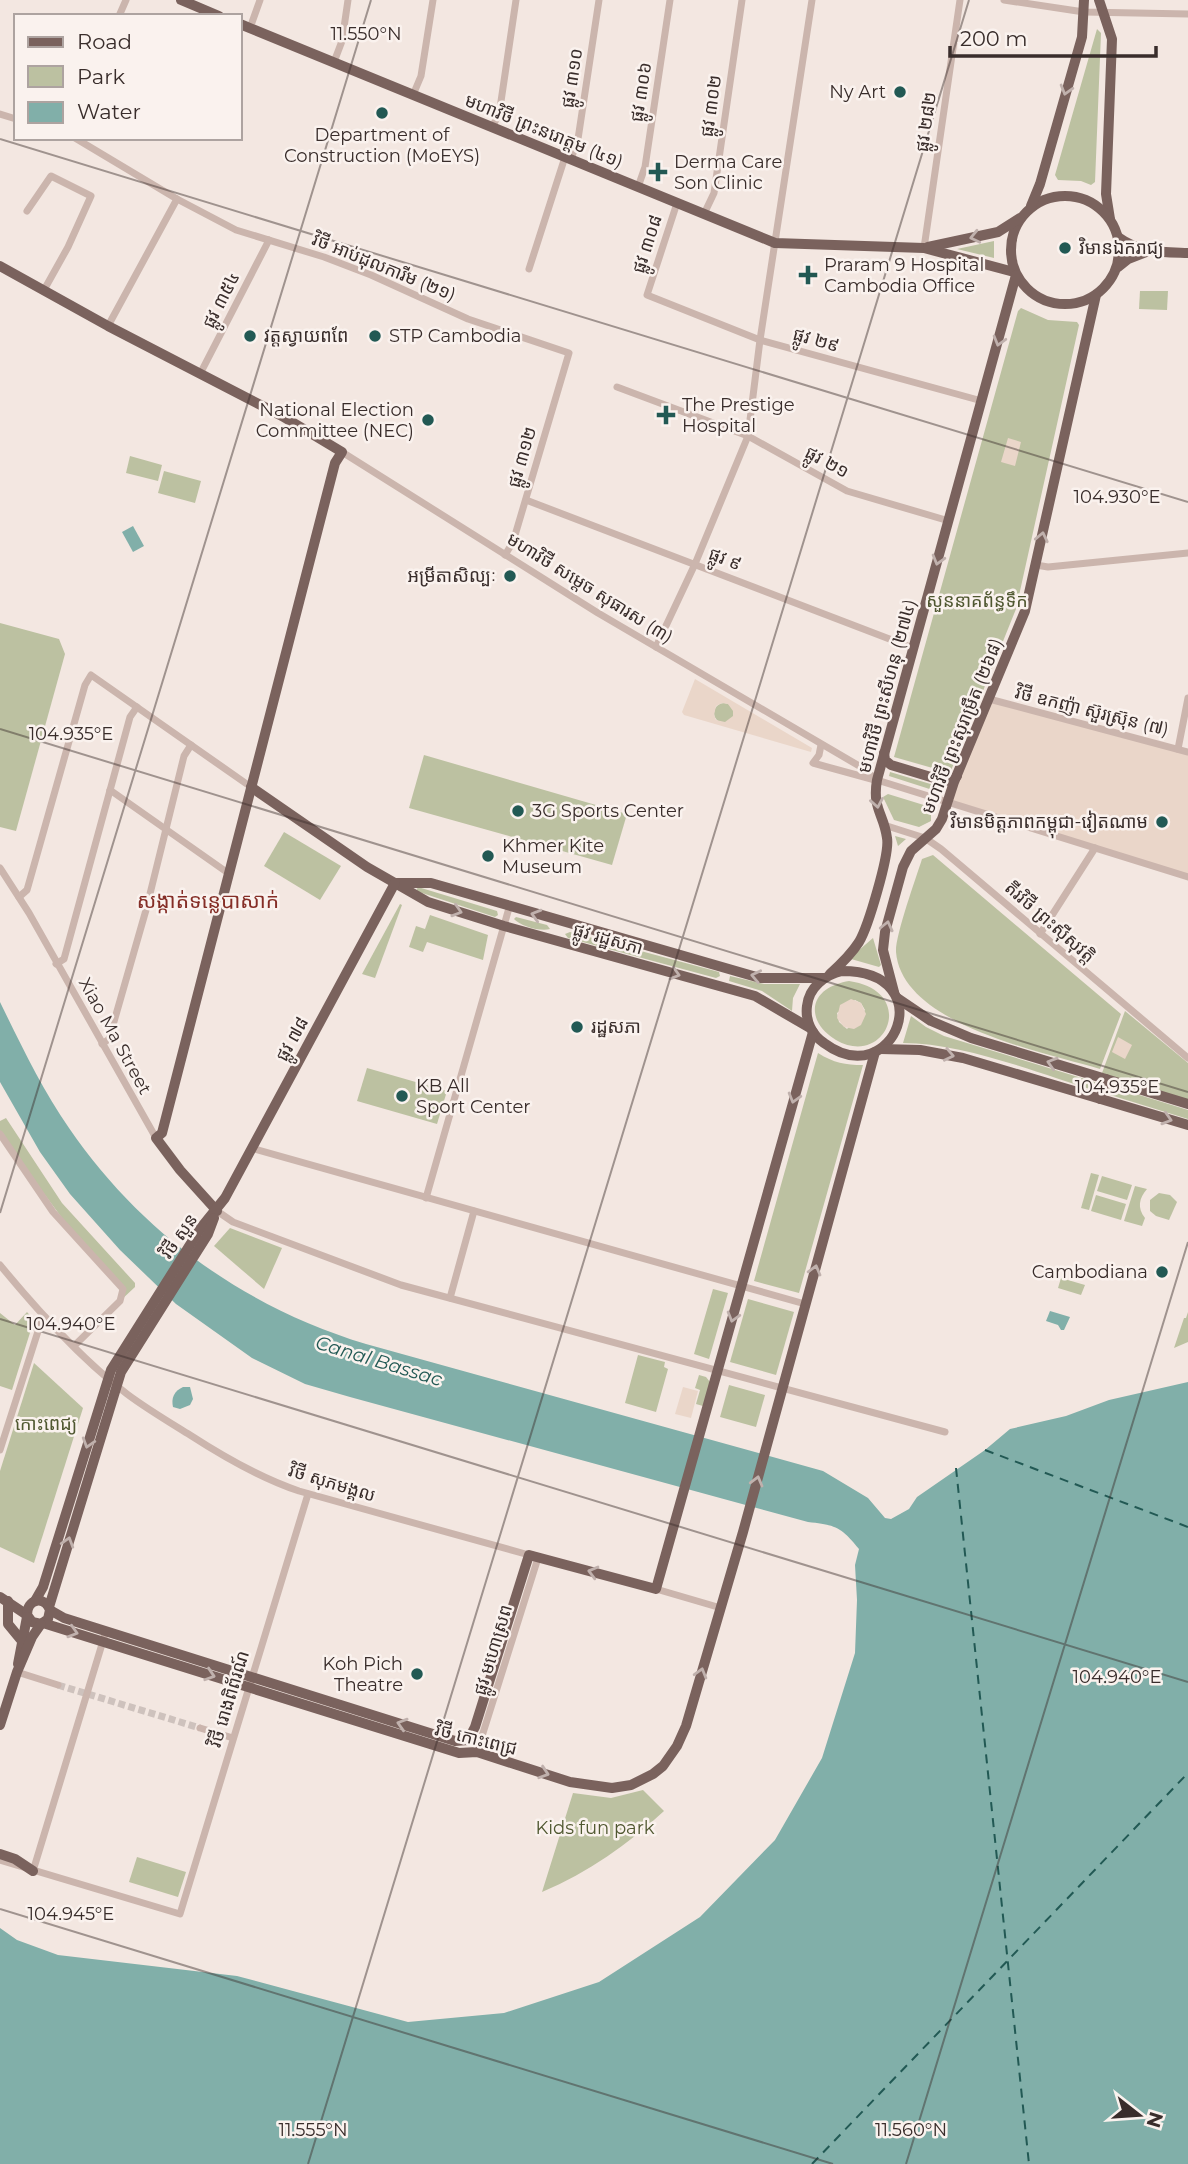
<svg xmlns="http://www.w3.org/2000/svg" width="1188" height="2164" font-family="Montserrat,'Noto Sans Khmer',sans-serif">
  <style>
    .green { fill: #bcc1a1; fill-rule: evenodd }
    .plaza { fill: #ead6c9; fill-rule: evenodd }
    .water { fill: #81afa9 }
    .lines { fill: none; stroke-linecap: round; stroke-linejoin: round }
    .ferry { stroke: #225954; stroke-width: 2; stroke-dasharray: 9 7; stroke-linecap: butt }
    .minor-tunnel { stroke: #cec2bd; stroke-width: 7; stroke-dasharray: 7 3.5; stroke-linecap: butt }
    .minor { stroke: #cbb5ad; stroke-width: 7 }
    .major { stroke: #7a625d; stroke-width: 10 }
    .oneway { stroke: #c0b1ad }
    .ticks { fill: none; stroke: #392d2b; stroke-width: 2; stroke-opacity: 0.45 }
    .poi-dot { fill: #225954; stroke: #faf2ee; stroke-width: 2.5 }
    .labels { text-anchor: middle; dominant-baseline: central; stroke-width: 5; stroke-linejoin: round; paint-order: stroke }
    .street-label { font-size: 18px; fill: #392d2b; stroke: #faf2ee }
    .poi-label { font-size: 18px; fill: #392d2b; stroke: #faf2ee; text-anchor: start }
    .park-label { font-size: 18px; fill: #4f5730; stroke: #faf2ee }
    .water-label { font-size: 19px; font-style: italic; fill: #225954; stroke: #faf2ee }
    .quarter-label { font-size: 21px; fill: #852e27; stroke: #faf2ee }
    .ticks-label { font-size: 18px; text-anchor: middle; fill: #392d2b; stroke: #faf2ee; stroke-width: 5; stroke-linejoin: round; paint-order: stroke }
  </style>
  <rect width="100%" height="100%" fill="#f3e7e1"/>
  <!-- green -->
  <g class="green">
    <path d="M1097,29L1101,33L1095,182L1091,185L1081,181L1058,180L1055,175Z"/>
    <path d="M994,241V258L957,249Z"/>
    <path d="M1140,291H1168L1167,310L1139,309Z"/>
    <path d="M1021,308L1048,320L1077,322L1079,325L1016,609L950,773L894,757L1018,311Z"/>
    <path d="M130,456L162,465L158,481L126,473Z"/>
    <path d="M164,471L201,481L195,503L158,493Z"/>
    <path d="M0,623L59,639L65,654L16,831L0,827Z"/>
    <circle cx="724" cy="713" r="10"/>
    <path d="M424,755L627,814L612,865L409,808Z"/>
    <path d="M890,772L944,788V791L942,793L889,776Z"/>
    <path d="M888,794L927,806L931,813V821L919,827L894,820L883,797Z"/>
    <path d="M284,832L341,866L320,900L264,866Z"/>
    <path d="M895,836L906,839L898,846L873,938L881,965L879,967L851,959V957L873,938L898,846Z"/>
    <path d="M933,855L1121,1014L1100,1069C1043,1052 902,1025 896,952C895,936 916,878 922,859Z"/>
    <path d="M418,887L497,911L498,915L495,917L416,891Z"/>
    <path d="M400,904L402,905L375,978L362,974Z"/>
    <path d="M430,915L488,935L483,960L427,942L423,952L409,947L416,926L425,929Z"/>
    <path d="M516,917L547,925L550,929C541,932 520,926 514,919Z"/>
    <path d="M570,932L719,972L720,976L716,978L568,938L565,934Z"/>
    <path d="M730,976L764,984H800L793,998L792,1011L762,991L729,981Z"/>
    <path d="M849,981C919,991 886,1069 836,1040C828,1035 821,1029 817,1020C808,997 829,984 849,981ZM855,1000L861,1003L865,1010L847,1029L839,1022L837,1013Z"/>
    <path d="M1125,1011L1188,1063V1100L1102,1073Z"/>
    <path d="M911,1016L926,1027L944,1036L1098,1083L1096,1091C1038,1073 963,1043 903,1043Z"/>
    <path d="M818,1053C834,1063 845,1065 863,1065L799,1293L754,1281Z"/>
    <path d="M367,1068L447,1091L437,1124L357,1101Z"/>
    <path d="M1110,1086L1188,1110V1119L1107,1094Z"/>
    <path d="M6,1118L62,1203L135,1283V1287L120,1301L124,1293L79,1241L0,1134V1121Z"/>
    <path d="M1091,1173L1099,1175L1089,1210L1081,1208Z"/>
    <path d="M1102,1176L1132,1185L1127,1200L1097,1191Z"/>
    <path d="M1135,1186L1147,1189C1139,1198 1137,1208 1145,1218L1142,1226L1124,1221Z"/>
    <path d="M1159,1193L1170,1195L1177,1202L1169,1220L1156,1216L1150,1211V1200Z"/>
    <path d="M1096,1195L1126,1204L1121,1220L1091,1211Z"/>
    <path d="M230,1228L282,1248L264,1289L214,1246Z"/>
    <path d="M1061,1278L1085,1285L1081,1295L1058,1288Z"/>
    <path d="M713,1289L728,1293L709,1359L694,1354Z"/>
    <path d="M748,1299L794,1312L776,1375L730,1362Z"/>
    <path d="M27,1312L34,1320L12,1390L0,1386V1313L15,1325Z"/>
    <path d="M1188,1312V1342L1174,1348L1184,1318H1186Z"/>
    <path d="M638,1355L665,1362L664,1367L668,1369L656,1412L625,1403Z"/>
    <path d="M34,1363L83,1408L34,1563L0,1547V1471Z"/>
    <path d="M699,1375L706,1377L710,1382L703,1406L696,1404L700,1390L695,1388Z"/>
    <path d="M729,1385L765,1395L756,1427L720,1417Z"/>
    <path d="M643,1790L664,1811C627,1845 589,1872 542,1892L573,1793L611,1798Z"/>
    <path d="M137,1857L186,1872L178,1897L129,1882Z"/>
  </g>
  <!-- plaza -->
  <g class="plaza">
    <path d="M1008,438L1021,442L1015,466L1001,462Z"/>
    <path d="M695,679L812,748L811,752L684,715L682,712ZM722,703L728,704L733,711V716L725,722L716,720L714,715L716,706Z"/>
    <path d="M989,699L1188,752V877L948,802Z"/>
    <path d="M851,999L861,1003L866,1014L861,1025L854,1029L844,1027L837,1018L840,1005Z"/>
    <path d="M1118,1037L1132,1045L1125,1059L1112,1052Z"/>
    <path d="M683,1387L698,1391L691,1418L675,1414Z"/>
  </g>
  <!-- water -->
  <g class="water">
    <path d="M133,526L144,546L133,552L122,532Z"/>
    <path d="M0,1002C21,1045 42,1089 69,1128C141,1233 244,1307 366,1344L823,1471L868,1498L885,1518L891,1519L909,1509L917,1497L985,1450L1010,1429L1066,1416L1109,1400L1188,1382V2164H0V1928L17,1940L58,1955L237,1976L408,2022L504,2013L599,1982L700,1917L775,1840L822,1758L855,1653L857,1600L855,1565L859,1549C841,1527 836,1525 808,1522L350,1397L305,1384L252,1358L176,1304L120,1250L70,1194L40,1152L0,1082Z"/>
    <path d="M1050,1311L1070,1317L1064,1330H1061L1058,1325L1046,1321Z"/>
    <path d="M183,1387H190L193,1399L190,1405L180,1409L173,1407C171,1398 174,1391 183,1387Z"/>
  </g>
  <g class="lines">
    <!-- ferry -->
    <g class="ferry">
      <path d="M985,1450L1188,1527"/>
      <path d="M956,1468L1029,2164"/>
      <path d="M812,2164L1188,1773"/>
    </g>
    <!-- minor-tunnel -->
    <path class="minor-tunnel" d="M58,1685L200,1728"/>
    <!-- minor -->
    <g class="minor">
      <path d="M1004,0L1084,12L1188,14"/>
      <path d="M119,16L126,0"/>
      <path d="M250,28L260,0"/>
      <path d="M334,62L342,41L348,0"/>
      <path d="M413,95L421,76L433,0"/>
      <path d="M0,114L16,119"/>
      <path d="M493,127L500,108L516,0"/>
      <path d="M75,138L177,199"/>
      <path d="M571,159L578,139L599,0"/>
      <path d="M638,187L645,167L670,0"/>
      <path d="M677,203L647,295L760,340L982,401"/>
      <path d="M27,211L51,176L91,196L68,247L44,290"/>
      <path d="M704,214L714,193L742,0"/>
      <path d="M924,248L960,0"/>
      <path d="M529,269L565,157"/>
      <path d="M108,326L177,199L236,230L324,257L371,275L468,319L569,353L513,542L505,555"/>
      <path d="M200,374L269,240"/>
      <path d="M617,387L748,436L847,491L949,521"/>
      <path d="M342,452L598,613L861,767L877,780L1188,877"/>
      <path d="M526,500L913,648"/>
      <path d="M1036,565L1048,567L1188,553"/>
      <path d="M656,647L695,564L748,436L760,340L812,0"/>
      <path d="M989,699L1188,752"/>
      <path d="M821,745L819,755L813,763L875,780"/>
      <path d="M1178,749L1188,698"/>
      <path d="M110,790L228,873"/>
      <path d="M884,825L925,838L941,849L1188,1058"/>
      <path d="M0,868L29,913L156,1138"/>
      <path d="M19,897L27,890L85,685L91,675L251,787"/>
      <path d="M1040,934L1095,848"/>
      <path d="M56,964L64,959L130,717L137,707"/>
      <path d="M102,1044L109,1039L146,910L184,756L191,745"/>
      <path d="M0,1134L53,1212L123,1289L120,1301L74,1346"/>
      <path d="M251,1148L805,1304"/>
      <path d="M426,1198L509,908"/>
      <path d="M217,1211L233,1222L401,1285L945,1432"/>
      <path d="M0,1265C38,1311 80,1358 127,1394C147,1409 169,1422 190,1435C224,1457 260,1478 299,1491L529,1555"/>
      <path d="M450,1298L474,1211"/>
      <path d="M0,1450L41,1322L45,1317"/>
      <path d="M656,1589L721,1608"/>
      <path d="M17,1672L58,1685"/>
      <path d="M200,1728L233,1738"/>
      <path d="M477,1752L538,1558"/>
      <path d="M0,1860L180,1914L308,1494"/>
      <path d="M33,1871L106,1631"/>
    </g>
    <!-- major -->
    <g class="major">
      <path d="M181,0L219,16"/>
      <path d="M1099,0L1112,39L1106,194L1110,219"/>
      <path d="M240,24L775,243L924,248L1014,272"/>
      <circle cx="1065" cy="250" r="54"/>
      <path d="M1031,206L1040,184L1082,37L1084,0"/>
      <path d="M1118,237C1140,253 1161,252 1188,253"/>
      <path d="M928,247L998,232L1020,218"/>
      <path d="M0,266L108,326L282,416L342,452L335,463L162,1133L156,1138L180,1170L217,1211"/>
      <path d="M1118,267L1128,259L1146,252"/>
      <path d="M884,753L885,760L891,765L944,781L953,780L957,776"/>
      <path d="M251,787L367,867L428,902L504,926L755,996L810,1028"/>
      <path d="M396,883H431L760,978H824"/>
      <path d="M842,971C943,971 894,1095 824,1043C812,1035 805,1021 807,1006C809,987 825,975 842,971Z"/>
      <path d="M830,974C840,965 852,953 859,942C868,927 890,854 887,838C884,814 872,809 877,780L1016,275"/>
      <path d="M894,992L883,950L885,932L903,867L911,851L936,829L942,819L954,782L1025,611L1096,295"/>
      <path d="M897,998L931,1021L971,1038L1188,1104"/>
      <path d="M881,1049L920,1050L963,1058L1188,1125"/>
      <path d="M1100,1099L1106,1079"/>
      <path d="M0,1597L27,1615"/>
      <path d="M8,1601V1624L22,1641"/>
      <path d="M35,1601L43,1587L111,1370L200,1229L225,1198L395,883"/>
      <path d="M49,1607L121,1372L208,1234L214,1218"/>
      <path d="M50,1610L48,1619L41,1624L32,1622L27,1615C27,1599 44,1595 50,1610L64,1618L455,1741L468,1740L475,1727L529,1555L656,1589L813,1032"/>
      <path d="M43,1623L459,1753L477,1752L570,1782L612,1788L631,1785L653,1774L663,1766L677,1746L686,1726L743,1532L875,1052"/>
      <path d="M18,1664L27,1617"/>
      <path d="M0,1725L17,1672L32,1637L41,1624"/>
      <path d="M0,1854L15,1859L33,1871"/>
    </g>
  </g>
  <!-- one-way arrows -->
  <defs><path id="oneway-chevron" d="M-2-3.5L2.5 0L-2 3.5" fill="none" stroke-width="1.6" stroke-linecap="round" stroke-linejoin="round" transform="scale(1.75)"/></defs>
  <g class="oneway">
    <use href="#oneway-chevron" transform="translate(1066 90) rotate(106)"/>
    <use href="#oneway-chevron" transform="translate(975 237) rotate(167)"/>
    <use href="#oneway-chevron" transform="translate(999 341) rotate(106)"/>
    <use href="#oneway-chevron" transform="translate(1042 537) rotate(-78)"/>
    <use href="#oneway-chevron" transform="translate(938 560) rotate(106)"/>
    <use href="#oneway-chevron" transform="translate(877 803) rotate(80)"/>
    <use href="#oneway-chevron" transform="translate(457 911) rotate(17)"/>
    <use href="#oneway-chevron" transform="translate(536 915) rotate(-164)"/>
    <use href="#oneway-chevron" transform="translate(887 926) rotate(-77)"/>
    <use href="#oneway-chevron" transform="translate(675 974) rotate(16)"/>
    <use href="#oneway-chevron" transform="translate(756 976) rotate(-168)"/>
    <use href="#oneway-chevron" transform="translate(949 1055) rotate(12)"/>
    <use href="#oneway-chevron" transform="translate(1052 1063) rotate(-163)"/>
    <use href="#oneway-chevron" transform="translate(794 1098) rotate(106)"/>
    <use href="#oneway-chevron" transform="translate(1167 1119) rotate(17)"/>
    <use href="#oneway-chevron" transform="translate(815 1270) rotate(-75)"/>
    <use href="#oneway-chevron" transform="translate(733 1317) rotate(106)"/>
    <use href="#oneway-chevron" transform="translate(88 1443) rotate(107)"/>
    <use href="#oneway-chevron" transform="translate(757 1481) rotate(-75)"/>
    <use href="#oneway-chevron" transform="translate(68 1542) rotate(-73)"/>
    <use href="#oneway-chevron" transform="translate(593 1572) rotate(-165)"/>
    <use href="#oneway-chevron" transform="translate(73 1632) rotate(17)"/>
    <use href="#oneway-chevron" transform="translate(701 1673) rotate(-74)"/>
    <use href="#oneway-chevron" transform="translate(210 1675) rotate(18)"/>
    <use href="#oneway-chevron" transform="translate(402 1724) rotate(-163)"/>
    <use href="#oneway-chevron" transform="translate(544 1773) rotate(18)"/>
  </g>
  <!-- ticks -->
  <path class="ticks" d="M0,139L1188,502M0,729L1188,1092M0,1213L371,0M0,1319L1188,1682M0,1909L833,2164M308,2164L969,0M906,2164L1188,1242"/>
  <!-- markers -->
  <g class="poi-dot">
    <circle cx="900" cy="92" r="7"/>
    <circle cx="382" cy="113" r="7"/>
    <path d="M654.5 161.5h7v7h7v7h-7v7h-7v-7h-7v-7h7z"/>
    <circle cx="1065" cy="248" r="7"/>
    <path d="M804.5 264.5h7v7h7v7h-7v7h-7v-7h-7v-7h7z"/>
    <circle cx="250" cy="336" r="7"/>
    <circle cx="375" cy="336" r="7"/>
    <path d="M662.5 404.5h7v7h7v7h-7v7h-7v-7h-7v-7h7z"/>
    <circle cx="428" cy="420" r="7"/>
    <circle cx="510" cy="576" r="7"/>
    <circle cx="518" cy="811" r="7"/>
    <circle cx="1162" cy="822" r="7"/>
    <circle cx="488" cy="856" r="7"/>
    <circle cx="577" cy="1027" r="7"/>
    <circle cx="402" cy="1096" r="7"/>
    <circle cx="1162" cy="1272" r="7"/>
    <circle cx="417" cy="1674" r="7"/>
  </g>
  <g class="labels">
    <!-- street labels -->
    <g class="street-label">
      <text transform="translate(572 78) rotate(-81)">ផ្លូវ ៣១០</text>
      <text transform="translate(641 92) rotate(-81)">ផ្លូវ ៣០៦</text>
      <text transform="translate(711 106) rotate(-82)">ផ្លូវ ៣០២</text>
      <text transform="translate(926 122) rotate(-82)">ផ្លូវ ២៨២</text>
      <text transform="translate(544 131) rotate(22)">មហាវិថី ព្រះនរោត្តម (៤១)</text>
      <text transform="translate(647 244) rotate(-72)">ផ្លូវ ៣០៨</text>
      <text transform="translate(384 267) rotate(22)">វិថី អាប់ដុលការីម (២១)</text>
      <text transform="translate(221 300) rotate(-63)">ផ្លូវ ៣៥៤</text>
      <text transform="translate(816 340) rotate(16)">ផ្លូវ ២៩</text>
      <text transform="translate(522 457) rotate(-74)">ផ្លូវ ៣១២</text>
      <text transform="translate(827 462) rotate(28)">ផ្លូវ ២១</text>
      <text transform="translate(725 559) rotate(21)">ផ្លូវ ៩</text>
      <text transform="translate(590 588) rotate(32)">មហាវិថី សម្តេច សុធារស (៣)</text>
      <text transform="translate(887 686) rotate(-75)">មហាវិថី ព្រះសីហនុ (២៧៤)</text>
      <text transform="translate(1092 711) rotate(14)">វិថី ឧកញ៉ា ស៊ួរស៊្រុន (៧)</text>
      <text transform="translate(962 726) rotate(-68)">មហាវិថី ព្រះសុរាម្រឹត (២៦៨)</text>
      <text transform="translate(1050 922) rotate(41)">តីរវិថី ព្រះស៊ីសុវត្តិ</text>
      <text transform="translate(608 939) rotate(16)">ផ្លូវ រដ្ឋសភា</text>
      <text transform="translate(115 1036) rotate(61)">Xiao Ma Street</text>
      <text transform="translate(292 1039) rotate(-61)">ផ្លូវ ៧៨</text>
      <text transform="translate(179 1236) rotate(-55)">វិថី សួន</text>
      <text transform="translate(332 1483) rotate(17)">វិថី សុភមង្គល</text>
      <text transform="translate(493 1650) rotate(-73)">ផ្លូវ មហោស្រព</text>
      <text transform="translate(229 1699) rotate(-73)">វិថី រោងពិព័រណ៍</text>
      <text transform="translate(476 1739) rotate(14)">វិថី កោះពេជ្រ</text>
    </g>
    <!-- poi labels -->
    <g class="poi-label">
      <text x="886" y="92" text-anchor="end">Ny Art</text>
      <text x="382" y="135" text-anchor="middle">Department of<tspan x="382" dy="21">Construction (MoEYS)</tspan></text>
      <text x="674" y="162">Derma Care<tspan x="674" dy="21">Son Clinic</tspan></text>
      <text x="1079" y="248">វិមានឯករាជ្យ</text>
      <text x="824" y="265">Praram 9 Hospital<tspan x="824" dy="21">Cambodia Office</tspan></text>
      <text x="264" y="336">វត្តស្វាយពពែ</text>
      <text x="389" y="336">STP Cambodia</text>
      <text x="682" y="405">The Prestige<tspan x="682" dy="21">Hospital</tspan></text>
      <text x="414" y="410" text-anchor="end">National Election<tspan x="414" dy="21">Committee (NEC)</tspan></text>
      <text x="496" y="576" text-anchor="end">អម្រីតាសិល្បៈ</text>
      <text x="532" y="811">3G Sports Center</text>
      <text x="1148" y="822" text-anchor="end">វិមានមិត្តភាពកម្ពុជា-វៀតណាម</text>
      <text x="502" y="846">Khmer Kite<tspan x="502" dy="21">Museum</tspan></text>
      <text x="591" y="1027">រដ្ឋសភា</text>
      <text x="416" y="1086">KB All<tspan x="416" dy="21">Sport Center</tspan></text>
      <text x="1148" y="1272" text-anchor="end">Cambodiana</text>
      <text x="403" y="1664" text-anchor="end">Koh Pich<tspan x="403" dy="21">Theatre</tspan></text>
    </g>
    <!-- park labels -->
    <g class="park-label">
      <text x="977" y="601">សួននាគព័ន្ធទឹក</text>
      <text x="46" y="1424">កោះពេជ្យ</text>
      <text x="595" y="1828">Kids fun park</text>
    </g>
    <!-- water labels -->
    <g class="water-label">
      <text transform="translate(379 1361) rotate(17)">Canal Bassac</text>
    </g>
    <!-- quarter labels -->
    <g class="quarter-label">
      <text x="208" y="900">សង្កាត់ទន្លេបាសាក់</text>
    </g>
  </g>
  <g class="ticks-label">
    <text x="366" y="40">11.550°N</text>
    <text x="1117" y="503">104.930°E</text>
    <text x="71" y="740">104.935°E</text>
    <text x="1117" y="1093">104.935°E</text>
    <text x="71" y="1330">104.940°E</text>
    <text x="1117" y="1683">104.940°E</text>
    <text x="71" y="1920">104.945°E</text>
    <text x="313" y="2136">11.555°N</text>
    <text x="911" y="2136">11.560°N</text>
  </g>
  <!-- legend -->
  <rect x="14" y="14" width="228" height="126" fill="#faf2ee" stroke="#ada3a0" stroke-width="2"/>
  <rect x="28" y="37" width="35" height="10" fill="#7a625d" stroke="#ada3a0" stroke-width="2"/>
  <text x="77" y="49" font-size="21" fill="#392d2b">Road</text>
  <rect x="28" y="66" width="35" height="21" fill="#bcc1a1" stroke="#ada3a0" stroke-width="2"/>
  <text x="77" y="84" font-size="21" fill="#392d2b">Park</text>
  <rect x="28" y="102" width="35" height="21" fill="#81afa9" stroke="#ada3a0" stroke-width="2"/>
  <text x="77" y="119" font-size="21" fill="#392d2b">Water</text>
  <!-- north arrow -->
  <g transform="translate(1139 2115) rotate(107)" stroke="#faf2ee" stroke-width="5" paint-order="stroke">
  <path d="M0-5L12 26L0 18L-12 26Z" fill="#392d2b"/>
  <text y="-10" font-size="19" font-weight="bold" text-anchor="middle" fill="#392d2b">N</text>
  </g>
  <!-- scale -->
  <path d="M950 46v10h206v-10" fill="none" stroke="#392d2b" stroke-width="3.5"/>
  <text x="960" y="46" font-size="21" fill="#392d2b" stroke="#faf2ee" stroke-width="5" paint-order="stroke">200 m</text>
</svg>
